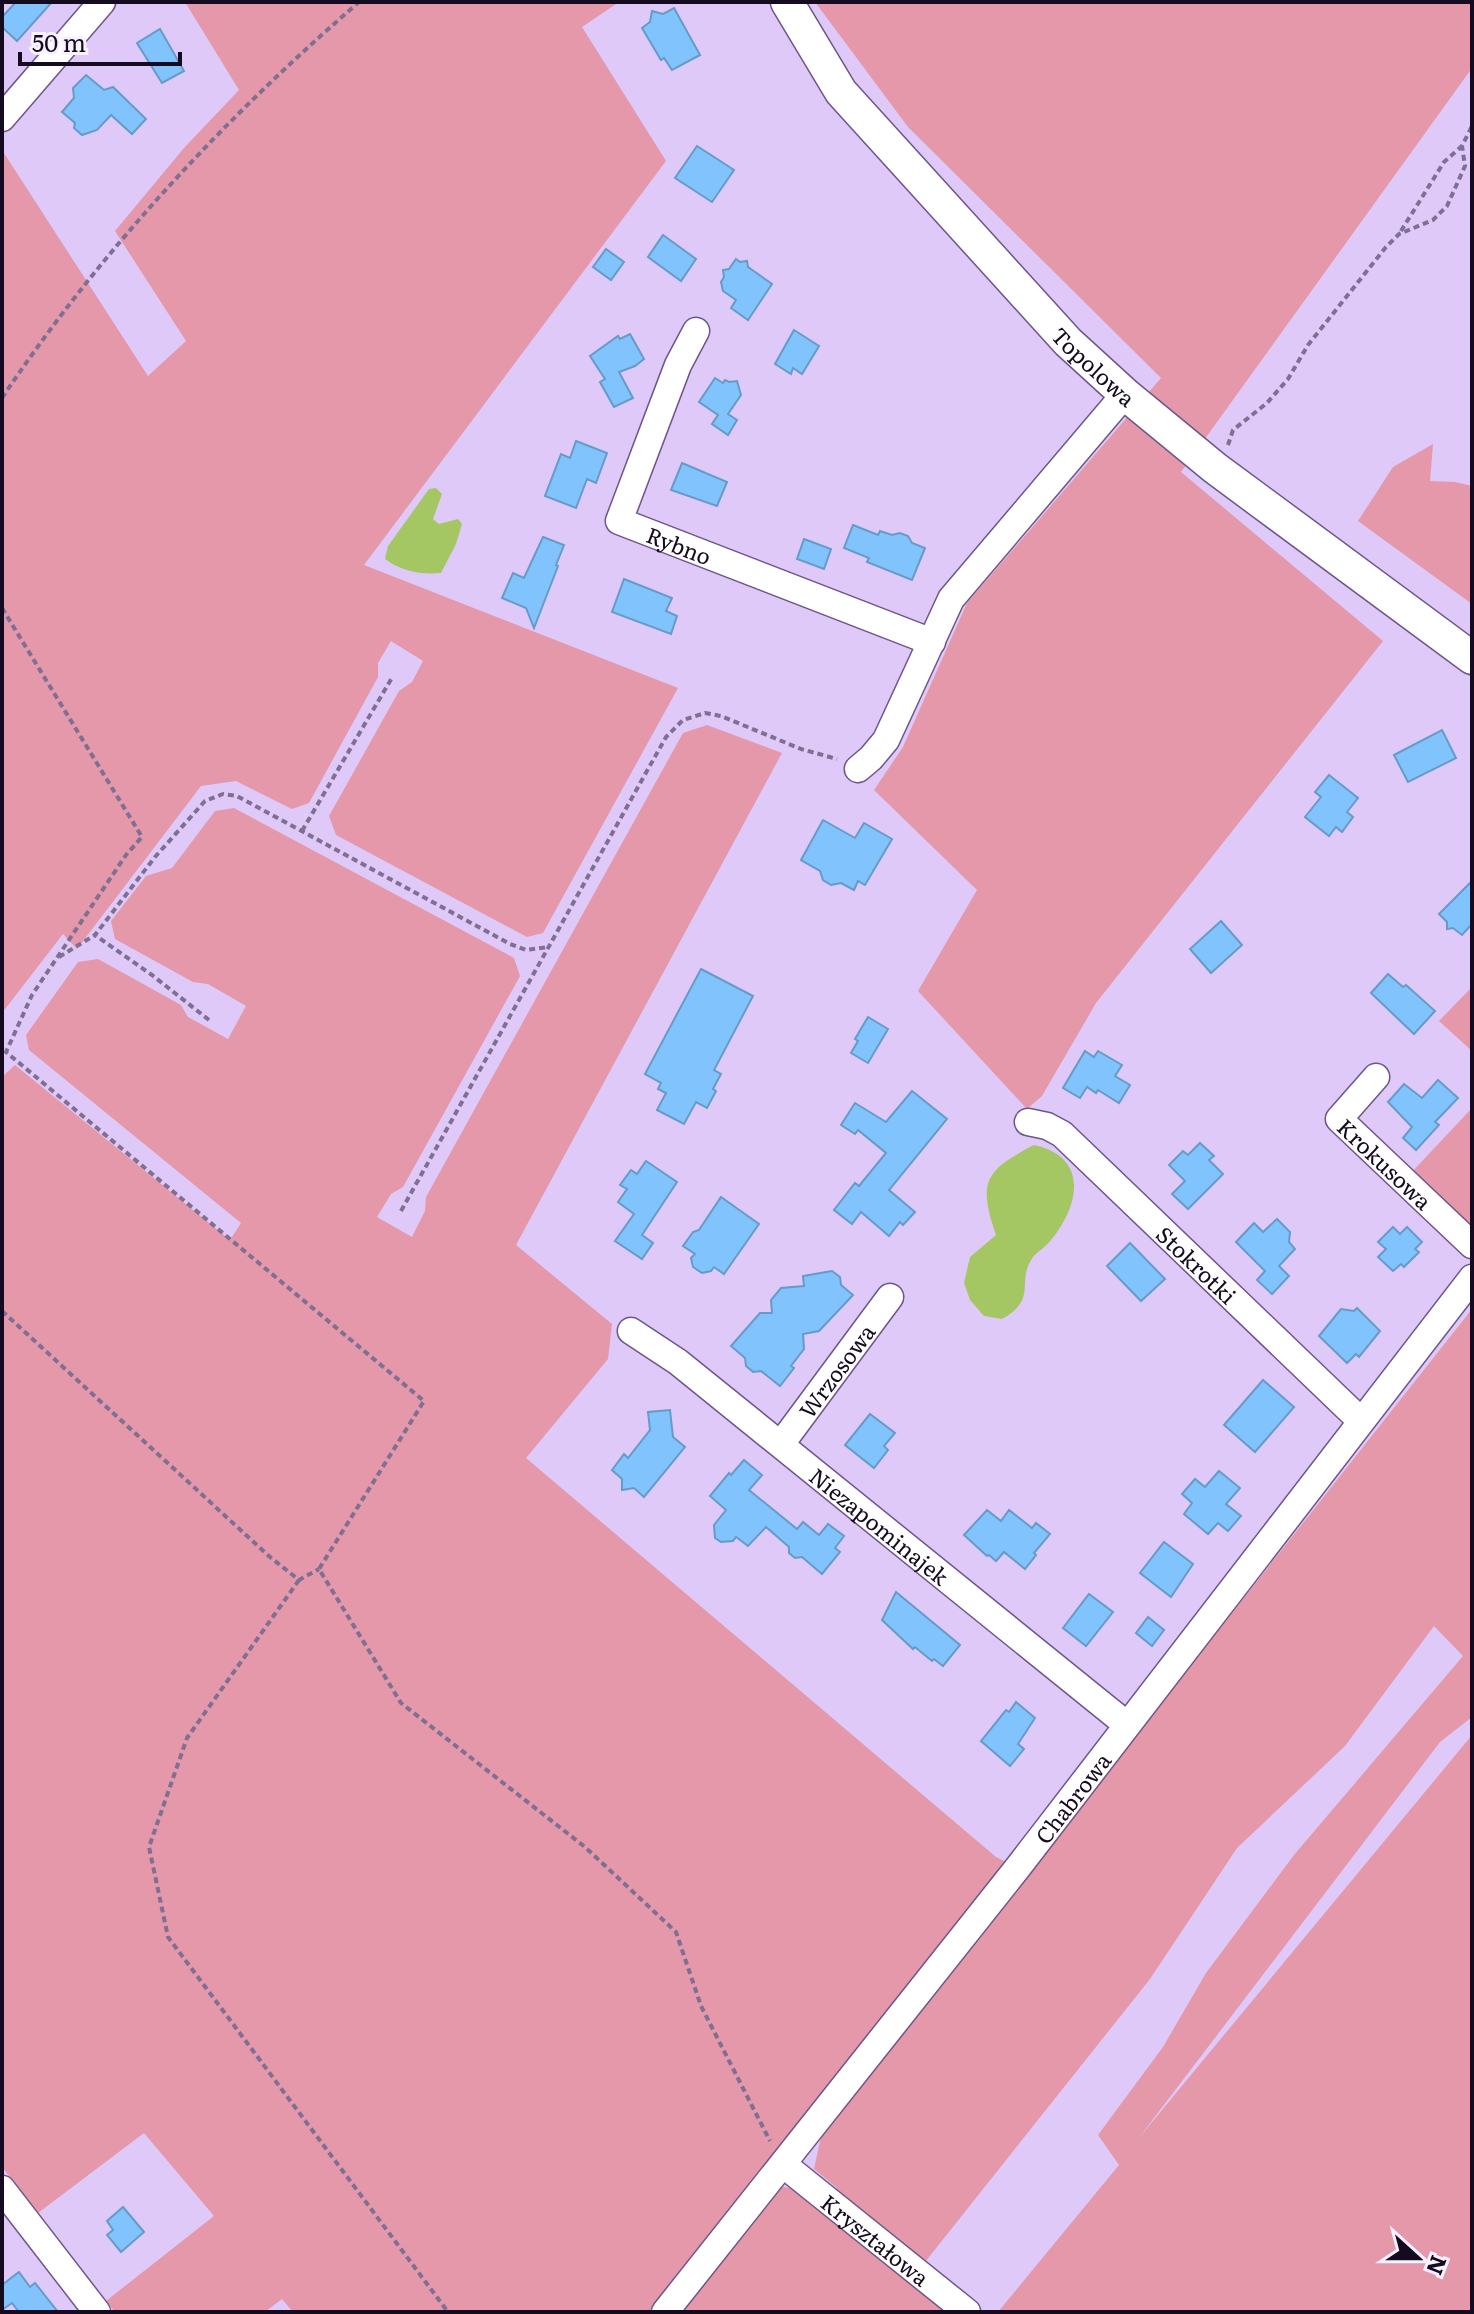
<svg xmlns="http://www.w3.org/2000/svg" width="1474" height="2314" font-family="Literata,serif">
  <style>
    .green { fill: #e498a9 }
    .water { fill: #a5c763 }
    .building { fill: #81c4fd; stroke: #669bc8; stroke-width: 2 }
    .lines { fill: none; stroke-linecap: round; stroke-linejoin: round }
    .minor-casing { stroke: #6e558a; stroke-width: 29 }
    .tertiary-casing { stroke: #6e558a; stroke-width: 35 }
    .path { stroke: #7f6f92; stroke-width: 4; stroke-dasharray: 6 4; stroke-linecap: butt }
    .minor { stroke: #fff; stroke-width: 26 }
    .tertiary { stroke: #fff; stroke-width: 32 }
    .labels { text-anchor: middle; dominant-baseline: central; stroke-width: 6; stroke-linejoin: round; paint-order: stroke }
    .street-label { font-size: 22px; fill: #150b20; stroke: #f7f2fe }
  </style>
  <rect width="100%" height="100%" fill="#dec9f9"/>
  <!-- green -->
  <g class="green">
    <path d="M185,2H619L582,27L666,161L364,565L678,688L543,933L527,937L336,835L329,816L399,691L412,682L423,661L391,641L378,663V677L309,803L292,809L236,781L201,786L77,949L63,934L2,1013V150L148,376L186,341L115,231L184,148L239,90Z"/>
    <path d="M815,2H1472V68L1181,472L1383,641L1096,1003L1042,1096L1027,1109L918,991L977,890L874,790L903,747L967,603L1161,378L908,127Z"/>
    <path d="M1433,444L1430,481L1455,482L1472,486V604L1358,521L1393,467Z"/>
    <path d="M707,725L782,753L516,1245L612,1324L608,1359L526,1458L996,1857L1006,1862L657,2312H293L282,2299L265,2312H115L106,2301L214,2216L144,2133L38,2213L2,2167V1077L15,1065L230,1240L241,1223L29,1050L26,1035L78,962L98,959L181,1005L188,1017L228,1039L246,1006L208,984L193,982L115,939L111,921L146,876L172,868L215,811L234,808L514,958L520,976L403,1187L391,1194L377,1217L412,1237L425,1211L426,1197L683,733Z"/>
    <path d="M1472,987V1051L1439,1021Z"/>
    <path d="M1472,1108V1233L1411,1173Z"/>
    <path d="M1472,1309V1717L1440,1742L1138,2139L1472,1735V2312H998L1119,2165L1098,2135L1163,2047L1206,1973L1294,1855L1463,1656L1434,1626L1345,1746L1237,1848L1150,1979L910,2281L947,2312H676L777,2186L798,2189L822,2208L837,2188L814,2169L822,2132Z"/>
  </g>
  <!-- water -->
  <g class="water">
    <path d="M436,488L442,494L433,519L439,524L458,519L462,524L456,544L441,573C421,575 401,571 385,559L388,546L429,489Z"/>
    <path d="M1034,1145C1089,1157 1080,1205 1051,1240C1046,1247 1038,1251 1033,1257C1015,1283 1039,1298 1002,1319L984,1316L970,1300L964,1283L970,1257L996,1235C978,1182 984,1171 1034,1145Z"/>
  </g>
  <!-- building -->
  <g class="building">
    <path d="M16,2H52L17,41L2,27V17Z"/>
    <path d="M674,8L700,55L672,70L664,58L661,60L642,28L650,22L652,11L663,14Z"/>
    <path d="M160,29L184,71L162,83L137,43Z"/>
    <path d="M86,75L104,90L113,87L146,119L132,134L111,115L97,130L82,135L74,128L75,123L62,112L74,98L73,88Z"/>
    <path d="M697,146L734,170L712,202L675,178Z"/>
    <path d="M663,235L696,259L681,281L648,257Z"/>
    <path d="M606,249L624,262L611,280L593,267Z"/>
    <path d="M736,259L740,262L747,261L748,267L772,284L748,320L731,308L736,300L723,291L721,282L724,277L723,270L729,269Z"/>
    <path d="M794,330L819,346L802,374L793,368L791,374L775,364Z"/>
    <path d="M630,334L644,359L635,366L619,372L633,398L614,407L600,382L605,379L590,356L618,336L620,339Z"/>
    <path d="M715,378L723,383L725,380L729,382L737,381L741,395L728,414L737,420L728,435L712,424L718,415L699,402Z"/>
    <path d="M576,441L607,453L596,483L587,479L576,508L545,496L561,454L570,458Z"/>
    <path d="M682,463L727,482L717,506L671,490Z"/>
    <path d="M853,525L878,535L880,531L892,535L900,533L908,536L912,543L925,548L912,580L867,562L869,558L844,548Z"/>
    <path d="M543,537L564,545L556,565L558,566L534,628L526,608L502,598L513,573L524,578Z"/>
    <path d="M804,539L831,549L824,569L797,559Z"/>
    <path d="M624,579L672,598L666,611L677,616L671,634L612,612Z"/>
    <path d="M1442,730L1456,758L1408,782L1394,755Z"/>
    <path d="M1329,775L1358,798L1347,812L1353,817L1342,832L1336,827L1329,836L1305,817L1321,797L1315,792Z"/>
    <path d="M823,820L855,838L864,823L892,839L865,885L858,881L854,890L841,883L831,885L823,880L820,871L801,860Z"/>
    <path d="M1472,881V924L1462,935L1453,928L1447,929V922L1439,914Z"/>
    <path d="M1221,921L1242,945L1211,973L1190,949Z"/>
    <path d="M701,969L753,996L714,1070L721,1074L713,1089L716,1091L707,1108L696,1102L684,1124L657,1110L666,1093L658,1089L661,1083L645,1074Z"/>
    <path d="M1388,974L1403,987L1406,985L1435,1011L1414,1034L1371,993Z"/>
    <path d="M868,1017L888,1029L868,1063L851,1053L858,1041L855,1039Z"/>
    <path d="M1085,1051L1094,1057L1098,1051L1122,1065L1115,1076L1130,1085L1119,1103L1098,1090L1096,1093L1087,1087L1080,1098L1063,1088Z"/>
    <path d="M1438,1080L1458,1098L1435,1122L1439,1125L1416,1150L1403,1138L1412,1127L1388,1102L1404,1084L1422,1098Z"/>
    <path d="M912,1091L947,1119L889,1190L915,1212L903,1225L900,1222L889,1236L861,1212L852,1224L834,1210L855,1183L859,1186L886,1153L858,1130L855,1134L841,1125L855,1103L886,1122Z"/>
    <path d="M1200,1143L1214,1156L1209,1160L1223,1174L1188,1209L1172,1194L1185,1181L1169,1165L1183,1151L1188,1155Z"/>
    <path d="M646,1161L677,1182L642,1235L653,1243L642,1259L615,1241L634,1214L618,1202L627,1189L620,1185L631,1170L637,1174Z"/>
    <path d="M721,1197L759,1224L724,1274L714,1267L711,1271L702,1273L693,1267L691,1258L695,1254L683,1246L693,1232L699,1230Z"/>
    <path d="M1277,1219L1290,1232L1289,1242L1295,1249L1279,1266L1289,1276L1272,1294L1257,1280L1265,1271L1236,1242L1254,1223L1263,1232Z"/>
    <path d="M1393,1227L1400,1234L1407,1227L1422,1242L1415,1249L1419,1252L1404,1267L1401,1264L1393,1271L1378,1257L1386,1249L1378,1242Z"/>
    <path d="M1130,1243L1165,1279L1141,1301L1107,1266Z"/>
    <path d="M832,1271L840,1277L841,1285L853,1295L819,1331L803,1334L804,1349L791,1366L794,1368L780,1386L761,1371L753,1372L746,1366L745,1358L731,1346L760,1313H772L771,1300L781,1288L804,1286L803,1276Z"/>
    <path d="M1357,1308L1380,1331L1359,1357L1356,1354L1347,1363L1319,1336L1341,1309L1354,1311Z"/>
    <path d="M1263,1380L1294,1407L1255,1452L1224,1425Z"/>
    <path d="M670,1410L673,1437L685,1447L644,1497L634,1488L622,1490V1479L612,1470L624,1454L628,1458L650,1430L648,1412Z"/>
    <path d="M870,1414L895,1433L884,1446L888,1450L874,1468L845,1445Z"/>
    <path d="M744,1460L762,1475L749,1490L797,1529L803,1522L819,1535L828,1524L844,1536L835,1548L840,1552L822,1574L802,1557L795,1558L789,1553V1547L766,1527L748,1546L736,1537L733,1541L721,1542L715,1538L714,1525L726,1510L710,1496L729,1473L731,1475Z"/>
    <path d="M1219,1471L1240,1488L1226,1504L1241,1516L1228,1531L1218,1523L1208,1534L1184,1514L1192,1503L1182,1494L1195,1479L1205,1487Z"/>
    <path d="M987,1510L1001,1521L1009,1510L1032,1528L1036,1523L1050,1534L1034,1553L1036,1555L1025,1569L1004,1552L996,1561L989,1555L987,1556L964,1535Z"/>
    <path d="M1164,1542L1193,1564L1171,1597L1140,1573Z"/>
    <path d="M896,1592L960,1645L943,1666L934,1659L932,1661L915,1647L913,1649L882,1620Z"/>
    <path d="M1089,1594L1113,1612L1086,1646L1063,1628Z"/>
    <path d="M1148,1617L1164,1630L1152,1646L1136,1633Z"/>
    <path d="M1016,1702L1035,1718L1018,1744L1024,1749L1010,1766L981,1741L1006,1710L1009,1712Z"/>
    <path d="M123,2207L144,2232L121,2252L107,2235L113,2230L107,2221Z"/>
    <path d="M19,2272L30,2287L35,2283L58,2312H19L12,2303L2,2310V2285Z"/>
  </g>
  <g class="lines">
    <!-- minor casing -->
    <g class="minor-casing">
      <g id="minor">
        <path d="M2,118L102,2"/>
        <path id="s1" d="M696,331L678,365L619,521L932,642"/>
        <path d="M858,769L871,758L886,740L951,599L1125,394"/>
        <path id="s2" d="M1376,1077L1339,1119L1472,1245"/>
        <path id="s3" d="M1028,1122L1047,1126L1062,1134L1360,1420"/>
        <path id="s4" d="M631,1331L678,1362L1126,1724"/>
        <path id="s5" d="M781,1444L890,1297"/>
        <path id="s6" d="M784,2165L967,2312"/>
        <path d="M2,2189L97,2312"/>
        <path id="s7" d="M665,2312L1019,1866L1472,1278"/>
      </g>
    </g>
    <!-- tertiary casing -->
    <g class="tertiary-casing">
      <g id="tertiary">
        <path id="s8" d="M787,2L841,92L1068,342L1125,394L1215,468L1472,658"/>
      </g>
    </g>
    <!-- path -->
    <g class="path">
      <path d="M1401,231L1444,162L1462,146"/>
      <path d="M2,398C101,250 224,119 359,2"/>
      <path d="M1228,445L1233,430L1267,403L1288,379L1308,345L1386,247L1399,234L1433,220L1447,206L1465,166L1462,146L1472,126"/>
      <path d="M2,608L142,837L126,855L32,995L6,1052L424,1401L319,1569L401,1703L585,1847L676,1932L701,2006L770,2141"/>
      <path d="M302,831L393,676"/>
      <path d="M59,957L95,935"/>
      <path d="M209,1020L152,975L95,935L155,857L205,801L223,794L237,796L510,944L526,950L549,947"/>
      <path d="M401,1211L666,737L683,720L705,713L721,716L801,749L837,759"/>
      <path d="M2,1311L270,1557L299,1580L319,1569"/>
      <path d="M299,1580L187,1738L149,1847L168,1937L448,2312"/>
    </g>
    <!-- minor -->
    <use href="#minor" class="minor"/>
    <!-- tertiary -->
    <use href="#tertiary" class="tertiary"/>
  </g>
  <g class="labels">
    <!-- street labels -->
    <g class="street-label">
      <text stroke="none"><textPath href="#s8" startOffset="478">Topolowa</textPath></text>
      <text stroke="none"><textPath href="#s1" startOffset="270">Rybno</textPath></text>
      <text stroke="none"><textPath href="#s2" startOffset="120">Krokusowa</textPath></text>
      <text stroke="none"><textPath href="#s3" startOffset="224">Stokrotki</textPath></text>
      <text stroke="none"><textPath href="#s5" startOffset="92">Wrzosowa</textPath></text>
      <text stroke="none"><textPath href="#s4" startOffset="316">Niezapominajek</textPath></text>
      <text stroke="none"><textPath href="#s7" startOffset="656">Chabrowa</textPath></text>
      <text stroke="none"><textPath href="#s6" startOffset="118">Kryształowa</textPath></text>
    </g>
  </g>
  <!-- border -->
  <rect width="1474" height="2314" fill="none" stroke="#150b20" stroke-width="8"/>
  <!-- north arrow -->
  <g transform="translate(1418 2258) rotate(111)" stroke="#f7f2fe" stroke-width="6" paint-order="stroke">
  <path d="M0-6L14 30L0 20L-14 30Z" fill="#150b20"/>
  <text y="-12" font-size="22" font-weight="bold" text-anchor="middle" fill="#150b20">N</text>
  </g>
  <!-- scale -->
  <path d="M20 52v12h160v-12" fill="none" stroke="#150b20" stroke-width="4"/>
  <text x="32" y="52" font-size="24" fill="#150b20" stroke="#f7f2fe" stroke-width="6" paint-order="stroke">50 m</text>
</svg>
